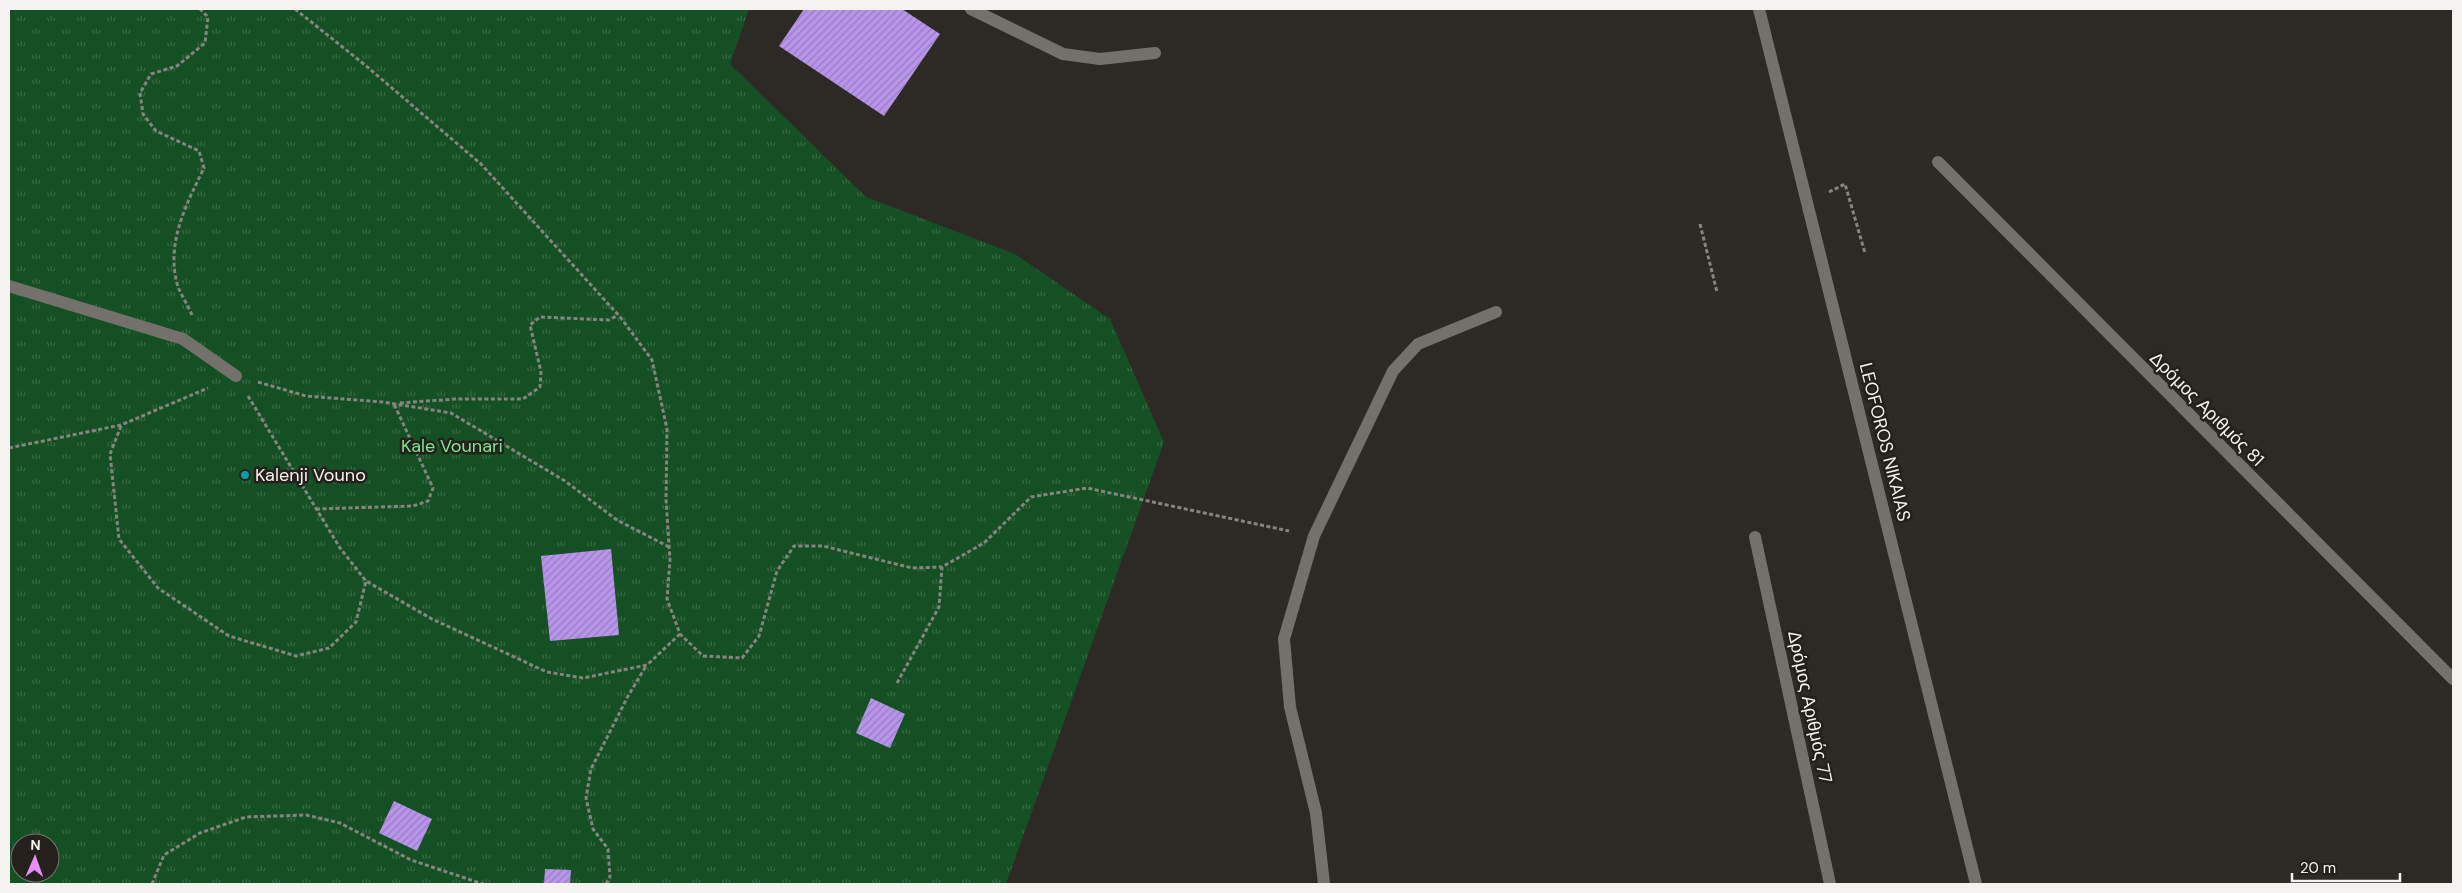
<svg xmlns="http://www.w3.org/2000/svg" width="2462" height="893" font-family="'DM Sans',sans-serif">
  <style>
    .park { fill: url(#park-tufts); fill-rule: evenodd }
    .building { fill: url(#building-hatch) }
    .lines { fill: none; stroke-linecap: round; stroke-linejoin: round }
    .path { stroke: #878480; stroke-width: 3; stroke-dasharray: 4 2.5; stroke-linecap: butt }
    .service { stroke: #74706b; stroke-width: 12 }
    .minor { stroke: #74706b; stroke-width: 12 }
    .secondary { stroke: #74706b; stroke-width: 12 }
    .culture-dot { fill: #0f9aa8; stroke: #24201c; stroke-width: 2 }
    .labels { text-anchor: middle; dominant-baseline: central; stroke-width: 5; stroke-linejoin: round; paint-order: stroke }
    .street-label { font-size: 18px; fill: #f5f3f0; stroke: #24201c }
    .park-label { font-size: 18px; fill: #7be88f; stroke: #24201c }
    .poi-label { font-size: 18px; fill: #f5f3f0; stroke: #24201c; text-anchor: start }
  </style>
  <defs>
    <pattern id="park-tufts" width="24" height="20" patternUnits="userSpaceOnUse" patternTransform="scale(1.25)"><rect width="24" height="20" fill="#154f24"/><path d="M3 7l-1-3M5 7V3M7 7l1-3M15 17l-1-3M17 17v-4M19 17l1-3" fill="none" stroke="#386944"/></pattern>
    <pattern id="building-hatch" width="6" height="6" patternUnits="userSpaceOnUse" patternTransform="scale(1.25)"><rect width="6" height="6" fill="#b894ec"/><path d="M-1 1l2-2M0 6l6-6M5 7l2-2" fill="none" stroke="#977ebb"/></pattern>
  </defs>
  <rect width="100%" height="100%" fill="#2d2a25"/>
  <!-- park -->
  <path class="park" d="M9,9H749L730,64L866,197L1015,254L1110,319L1164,442L1006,884H9ZM20,843H50V873H20Z"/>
  <!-- building -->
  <g class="building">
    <path d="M804,9H902L940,34L884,116L779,46Z"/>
    <path d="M611,549L619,635L550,641L541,556Z"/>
    <path d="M871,698L905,714L890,748L856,733Z"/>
    <path d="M394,801L432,819L417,851L379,833Z"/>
    <path d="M545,869L571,870L570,884H544Z"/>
  </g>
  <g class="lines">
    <!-- path -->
    <g class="path">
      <path d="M295,9L365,65L481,164L621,318L652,360L667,429L666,499L670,560L667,599L680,634L703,656L742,658L759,636L777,571L794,546H823L912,568L942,567L984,543L1031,497L1087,488L1289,531"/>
      <path d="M1829,192L1845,184L1865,253"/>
      <path d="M1700,224L1717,292"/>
      <path d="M192,315C188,306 182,296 178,287C165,244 186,205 204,168L199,151L156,131L143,114L140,93L151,74L177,66L205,43L208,17L200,9"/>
      <path d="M258,382L306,396L383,402L451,413L565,481L617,520L669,547"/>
      <path d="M248,396L340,548L366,581L432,619L547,672L583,678L647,665L680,634"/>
      <path d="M400,403L455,399H523L540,387L541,372L530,325L540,317L609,320L618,315"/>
      <path d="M121,426L110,454L119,539L158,588L229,636L296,656L329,648L356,622L366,581"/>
      <path d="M9,448L121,425L208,388"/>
      <path d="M316,509L413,506L428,501L433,488L394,404"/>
      <path d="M897,683L939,607L942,567"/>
      <path d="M152,884L164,855L200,833L246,817L306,815L340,823L411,860L483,884"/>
      <path d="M606,884L610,877L608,849L593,829L586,798L591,769L628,696L646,666"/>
    </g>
    <!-- service -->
    <g class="service">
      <path d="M971,9L1063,54L1100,59L1155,53"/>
      <path d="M9,286L183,339L236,376"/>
      <path d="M1324,884L1316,813L1290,707L1284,639L1314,536L1393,371L1418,344L1496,312"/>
    </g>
    <!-- minor -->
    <g class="minor">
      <path d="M1938,162L2453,679"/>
      <path d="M1755,537L1830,884"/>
    </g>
    <!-- secondary -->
    <path class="secondary" d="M1759,9L1976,884"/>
  </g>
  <!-- markers -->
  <circle class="culture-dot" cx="245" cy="475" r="5"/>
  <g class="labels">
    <!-- street labels -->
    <g class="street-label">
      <text transform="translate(2207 409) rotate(45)">Δρόμος Αριθμός 81</text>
      <text transform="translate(1885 442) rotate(76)">LEOFOROS NIKAIAS</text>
      <text transform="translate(1810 707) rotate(78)">Δρόμος Αριθμός 77</text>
    </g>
    <!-- park labels -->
    <g class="park-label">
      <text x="452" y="446">Kale Vounari</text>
    </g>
    <!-- poi labels -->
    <g class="poi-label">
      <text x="255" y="475">Kalenji Vouno</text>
    </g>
  </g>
  <!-- border -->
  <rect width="2462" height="893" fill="none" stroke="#f5f3f0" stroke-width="20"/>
  <!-- north arrow -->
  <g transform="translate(35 858) rotate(2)"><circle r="24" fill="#24201c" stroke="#787471"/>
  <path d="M0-4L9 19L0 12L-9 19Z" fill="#ea8dfc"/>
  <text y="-8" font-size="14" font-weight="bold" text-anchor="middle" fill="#f5f3f0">N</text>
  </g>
  <!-- scale -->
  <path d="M2292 873v8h108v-8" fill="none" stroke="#f5f3f0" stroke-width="2.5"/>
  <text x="2300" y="873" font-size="15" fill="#f5f3f0" stroke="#24201c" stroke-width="4" paint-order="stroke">20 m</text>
</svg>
